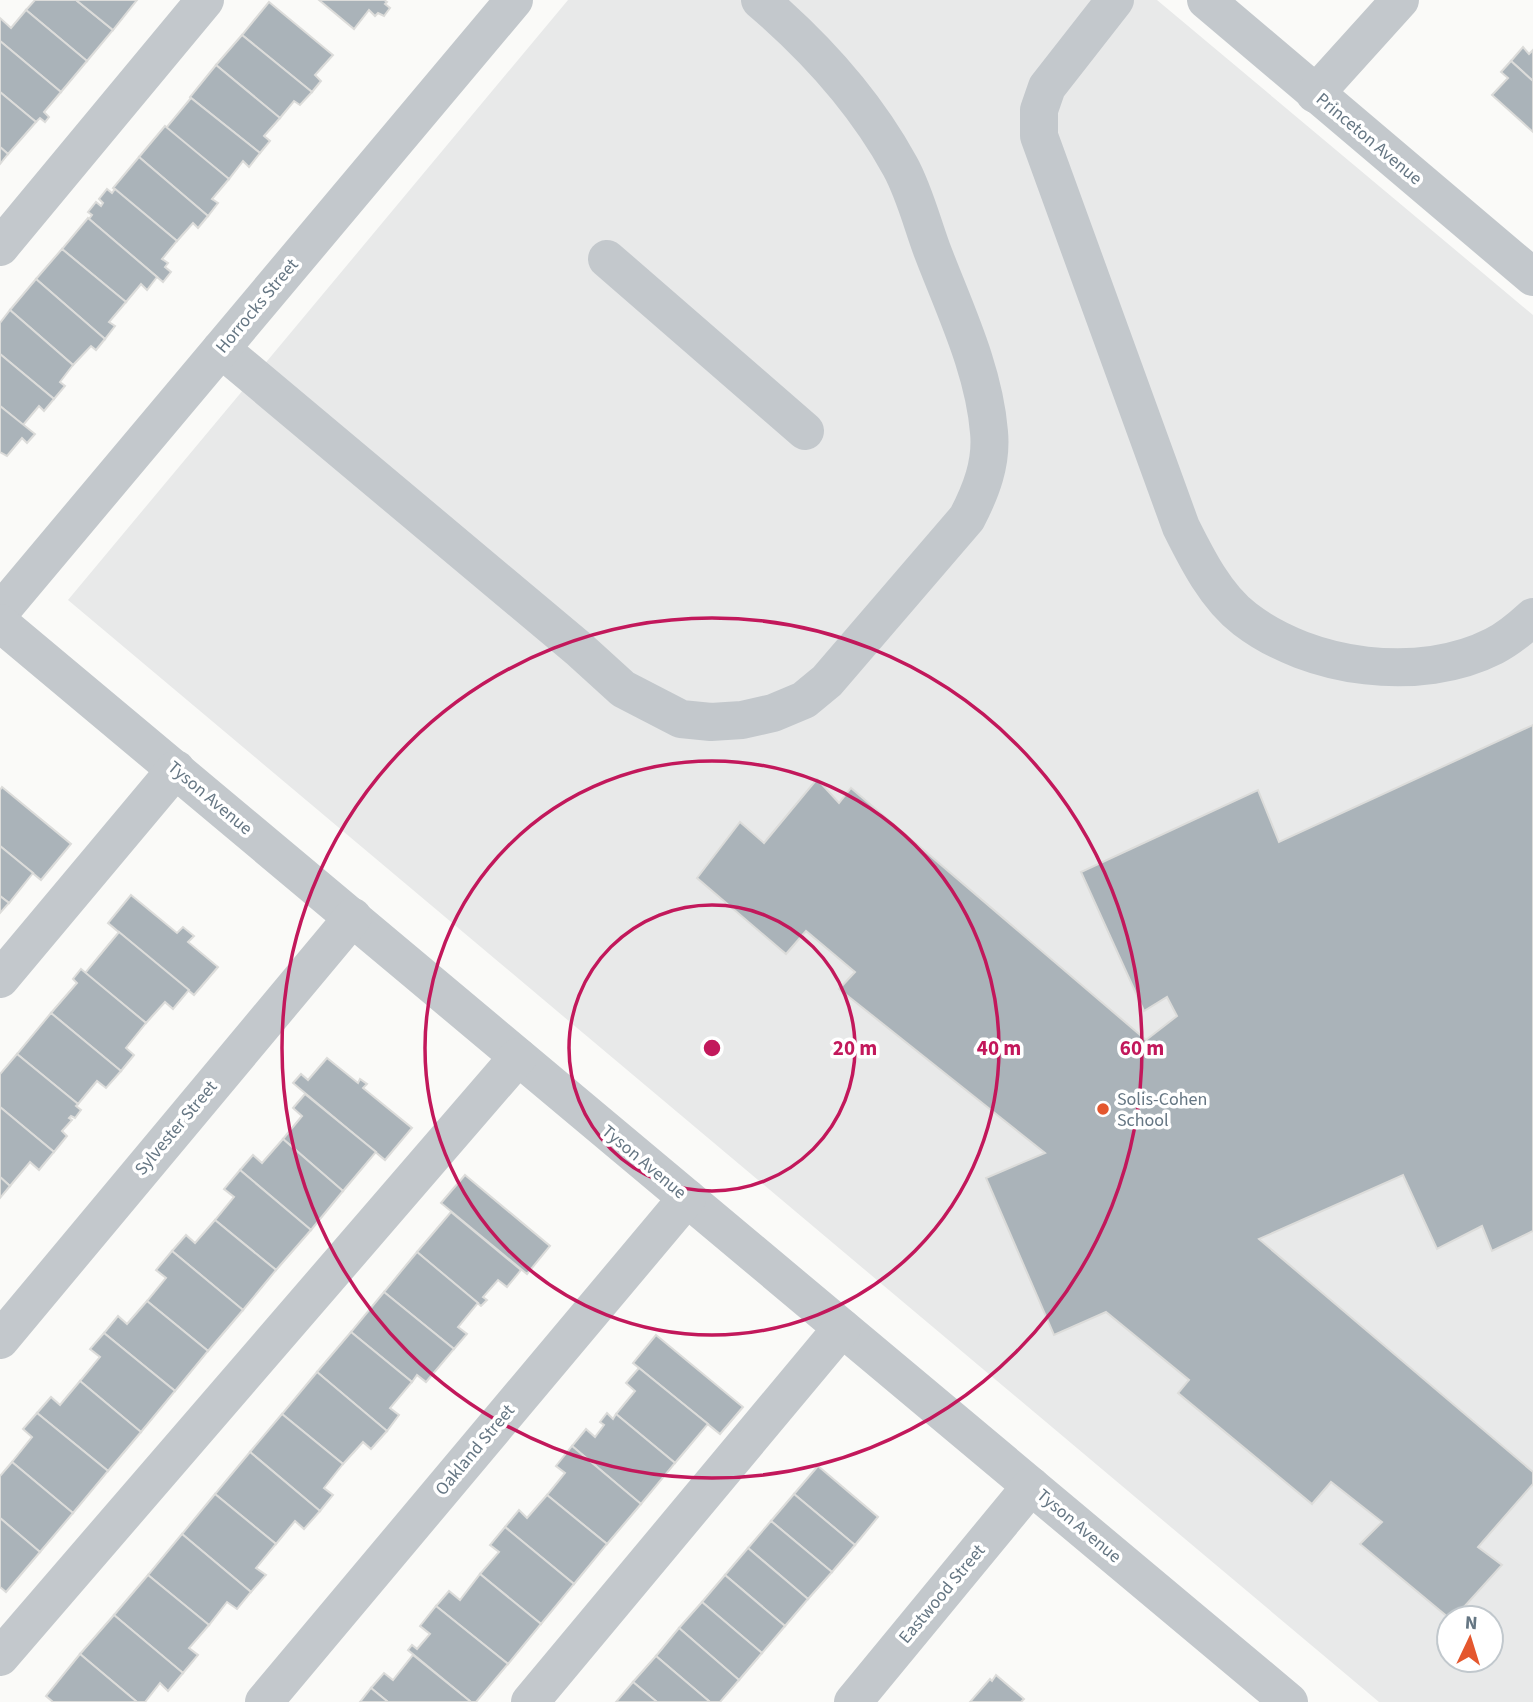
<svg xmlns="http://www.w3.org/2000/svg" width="1533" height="1702" font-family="'Source Sans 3',sans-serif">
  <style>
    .built { fill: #e8e9e9; fill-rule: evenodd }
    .building { fill: #aab3b9; stroke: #dcdcda; stroke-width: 2 }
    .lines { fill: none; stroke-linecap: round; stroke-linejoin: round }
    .minor { stroke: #c3c8cc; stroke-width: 38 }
    .ring { fill: none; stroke: #c2185b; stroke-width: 3.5 }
    .poi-dot { fill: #e4572e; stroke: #fff; stroke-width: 2.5 }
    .labels { text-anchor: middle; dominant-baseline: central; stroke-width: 7; stroke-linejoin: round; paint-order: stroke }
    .street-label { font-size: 18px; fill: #657683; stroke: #fff }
    .poi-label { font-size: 18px; fill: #657683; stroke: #fff; text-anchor: start }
    .centre { fill: #c2185b; stroke: #fff; stroke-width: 3.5 }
    .ring-label { font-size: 21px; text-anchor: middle; font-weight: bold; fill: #c2185b; stroke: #fff; stroke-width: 7; stroke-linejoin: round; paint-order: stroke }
  </style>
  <rect width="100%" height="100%" fill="#fafaf8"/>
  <!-- built -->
  <path class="built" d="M568,0H1157L1533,315V1702H1379L68,600ZM1449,1618H1491V1660H1449Z"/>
  <!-- building -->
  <g class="building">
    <path d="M35,0H76L113,30L87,61L26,10Z"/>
    <path d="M76,0H137L113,30Z"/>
    <path d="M319,0H384L387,2L385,4L390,8L384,16L378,13L375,16L369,10L354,29Z"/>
    <path d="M269,2L333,55L315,75L321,81L312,92L242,35Z"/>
    <path d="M26,10L87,61L61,92L0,41V18L11,28Z"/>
    <path d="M242,35L312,92L300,105L294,101L280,118L216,65Z"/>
    <path d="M0,41L61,92L44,112L49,117L45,122L40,118L36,122L0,92Z"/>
    <path d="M1523,47L1529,54L1533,50V81L1511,61Z"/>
    <path d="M1511,61L1533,81V132L1492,95L1508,78L1501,72Z"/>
    <path d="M216,65L280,118L264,136L270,141L260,153L190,97Z"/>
    <path d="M0,92L36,122L8,154L0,147Z"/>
    <path d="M191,98L260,153L249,167L243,161L229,179L166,128Z"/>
    <path d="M165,126L229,179L212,199L218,203L208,216L139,157Z"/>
    <path d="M0,147L8,154L0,164Z"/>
    <path d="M139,157L208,216L198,228L193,223L177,241L113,188Z"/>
    <path d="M107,189L112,193L115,189L177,241L162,259L168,263L165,267L171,272L163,282L89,219L92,215L88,212L96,202L101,206L103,203L99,199Z"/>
    <path d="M88,218L157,277L147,290L141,284L126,302L62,249Z"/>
    <path d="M62,249L126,302L109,322L115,326L105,339L36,279Z"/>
    <path d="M36,279L105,339L96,350L91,346L73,365L10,310Z"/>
    <path d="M10,310L73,365L60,382L65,386L54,399L0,354V323Z"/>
    <path d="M0,354L54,399L44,411L39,406L23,425L0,406Z"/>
    <path d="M0,406L35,434L27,443L22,438L7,456L0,452Z"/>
    <path d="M1533,725V1231L1492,1251L1482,1226L1437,1249L1403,1175L1259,1239L1533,1472V1484L1478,1547L1502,1565L1454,1618H1449L1360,1544L1382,1522L1331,1482L1312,1504L1178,1393L1189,1380L1106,1312L1054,1335L986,1178L1045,1153L839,989L855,972L806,931L786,954L697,878L740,822L764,843L817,779L839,803L851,788L1146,1040L1177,1016L1167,997L1144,1011L1081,872L1258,790L1279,842Z"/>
    <path d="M2,787L71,844L41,880L0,846V790Z"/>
    <path d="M0,846L33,873L9,903L0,896Z"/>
    <path d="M131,895L177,933L183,927L194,936L188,942L218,967L194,995L108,923Z"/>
    <path d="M0,896L9,903L0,913Z"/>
    <path d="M119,932L189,990L173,1009L165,1002L146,1023L85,973Z"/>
    <path d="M81,969L146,1023L126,1048L134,1055L121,1071L51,1013L77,983L73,979Z"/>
    <path d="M51,1013L121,1071L106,1088L97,1081L78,1104L17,1054Z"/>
    <path d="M17,1054L78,1104L76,1106L81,1110L75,1118L71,1116L69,1118L72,1120L62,1131L67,1136L54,1152L0,1107V1074Z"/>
    <path d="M327,1058L358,1083L360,1079L367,1084L363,1088L412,1128L385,1160L293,1083L301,1074L308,1080Z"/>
    <path d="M305,1094L376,1152L343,1191L283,1139L302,1116L293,1108Z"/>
    <path d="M0,1107L54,1152L39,1170L30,1162L10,1186L0,1177Z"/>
    <path d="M283,1139L343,1191L311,1230L240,1170L253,1155L262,1163Z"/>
    <path d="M240,1170L311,1230L276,1270L215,1220L234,1197L224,1189Z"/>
    <path d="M465,1175L550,1246L527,1274L441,1203Z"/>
    <path d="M0,1177L10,1186L0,1198Z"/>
    <path d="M451,1212L521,1270L507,1287L498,1280L483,1297L487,1300L481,1306L417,1252Z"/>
    <path d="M215,1220L276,1270L243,1310L172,1251L186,1235L195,1243Z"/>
    <path d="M172,1251L243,1310L208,1351L147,1301L166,1278L156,1270Z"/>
    <path d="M417,1252L478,1303L458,1327L467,1334L454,1349L384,1292Z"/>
    <path d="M384,1292L454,1349L426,1382L417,1375L412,1382L351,1332Z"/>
    <path d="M147,1301L208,1351L175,1391L104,1333L118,1316L127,1324Z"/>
    <path d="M351,1332L412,1382L390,1408L399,1415L387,1431L317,1372Z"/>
    <path d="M104,1333L175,1391L141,1432L80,1381L100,1357L90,1349Z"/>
    <path d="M656,1335L743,1407L720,1434L633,1363Z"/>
    <path d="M639,1368L708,1424L675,1463L616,1414L635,1391L626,1383Z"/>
    <path d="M317,1372L387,1431L371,1449L363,1442L343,1464L282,1414Z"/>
    <path d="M80,1381L141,1432L108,1471L37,1413L51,1397L60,1405Z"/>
    <path d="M37,1413L108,1471L73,1513L12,1462L32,1437L23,1429Z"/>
    <path d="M607,1413L613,1419L616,1414L675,1463L641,1504L572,1446L586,1429L595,1437L604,1425L600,1422Z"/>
    <path d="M282,1414L343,1464L324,1488L333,1495L320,1511L250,1452Z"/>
    <path d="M572,1446L641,1504L607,1544L547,1495L565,1473L556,1466Z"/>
    <path d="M250,1452L320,1511L304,1529L295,1521L276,1544L215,1494Z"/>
    <path d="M12,1462L73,1513L40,1552L0,1518V1476Z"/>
    <path d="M818,1466L878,1517L855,1545L794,1494Z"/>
    <path d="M215,1494L276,1544L256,1568L266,1575L251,1592L182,1534Z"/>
    <path d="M794,1494L855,1545L832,1572L771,1521Z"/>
    <path d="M547,1495L607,1544L574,1584L505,1527L519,1510L527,1518Z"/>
    <path d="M0,1518L40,1552L6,1592L0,1587Z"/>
    <path d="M771,1521L832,1572L808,1599L748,1548Z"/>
    <path d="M505,1527L574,1584L541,1624L480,1574L499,1552L490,1545Z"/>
    <path d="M182,1534L251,1592L237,1609L227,1602L209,1625L148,1575Z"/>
    <path d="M748,1548L808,1599L785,1626L725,1575Z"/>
    <path d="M480,1574L541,1624L508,1664L436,1606L449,1591L460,1600Z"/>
    <path d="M148,1575L209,1625L189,1648L198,1655L183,1673L114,1615Z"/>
    <path d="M725,1575L785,1626L762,1653L702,1602Z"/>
    <path d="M702,1602L762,1653L739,1680L679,1628Z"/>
    <path d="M436,1606L508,1664L476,1702H471L408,1650L412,1645L417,1649L430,1634L420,1626Z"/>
    <path d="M114,1615L183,1673L168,1691L160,1683L145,1702H137L80,1654Z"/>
    <path d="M679,1628L739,1680L720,1702H710L656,1656Z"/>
    <path d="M80,1654L137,1702H53L46,1696Z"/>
    <path d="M413,1655L471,1702H388L371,1688L384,1673L393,1680Z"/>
    <path d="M656,1656L710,1702H657L633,1682Z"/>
    <path d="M996,1675L1024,1699L1021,1702H970L990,1679L992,1681Z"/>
    <path d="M633,1682L657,1702H616Z"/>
    <path d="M371,1688L388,1702H360Z"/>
  </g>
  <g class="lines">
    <!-- minor -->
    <g class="minor">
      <path d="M1115,0L1047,87L1039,110V136L1181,527C1197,559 1216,597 1245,619C1310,669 1420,684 1494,646C1508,639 1521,628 1533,617"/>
      <path d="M1206,0L1533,277"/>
      <path d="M1315,94L1400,0"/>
      <path d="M0,247L205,0"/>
      <path d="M607,259L805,431"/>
      <path d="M221,349L579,649L623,689L681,719L711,722L742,720L773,713L804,700L827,681L967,518C981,491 992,463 989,432C984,369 954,308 932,250C922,223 914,191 900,166C865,102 815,47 760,0"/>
      <path d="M0,612L514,0"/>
      <path d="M0,623L1289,1702"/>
      <path d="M0,979L176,769"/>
      <path d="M0,1340L353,917"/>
      <path d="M0,1657L518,1057"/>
      <path d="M264,1702L687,1198"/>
      <path d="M530,1702L842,1328"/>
      <path d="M853,1702L1031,1486"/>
    </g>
  </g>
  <!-- distance rings -->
  <g class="ring">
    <circle cx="712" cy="1048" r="143"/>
    <circle cx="712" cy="1048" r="287"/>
    <circle cx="712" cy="1048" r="430"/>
  </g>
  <!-- markers -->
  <circle class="poi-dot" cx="1103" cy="1109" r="7"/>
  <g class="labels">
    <!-- street labels -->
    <g class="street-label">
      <text transform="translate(1369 139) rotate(40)">Princeton Avenue</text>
      <text transform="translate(257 306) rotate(-50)">Horrocks Street</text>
      <text transform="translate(210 798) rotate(40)">Tyson Avenue</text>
      <text transform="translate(176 1128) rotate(-50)">Sylvester Street</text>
      <text transform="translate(644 1162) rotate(40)">Tyson Avenue</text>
      <text transform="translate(475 1450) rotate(-50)">Oakland Street</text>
      <text transform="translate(1079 1526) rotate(40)">Tyson Avenue</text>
      <text transform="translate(942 1594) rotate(-50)">Eastwood Street</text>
    </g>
    <!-- poi labels -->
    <g class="poi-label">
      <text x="1117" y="1099">Solis-Cohen<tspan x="1117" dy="21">School</tspan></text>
    </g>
  </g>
  <circle cx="712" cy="1048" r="10" class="centre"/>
  <g class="ring-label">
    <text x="855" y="1055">20 m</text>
    <text x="999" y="1055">40 m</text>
    <text x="1142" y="1055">60 m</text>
  </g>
  <!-- north arrow -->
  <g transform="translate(1470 1639) rotate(4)"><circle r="33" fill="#ffffff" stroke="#c1c8cd" stroke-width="2"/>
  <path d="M0-5L12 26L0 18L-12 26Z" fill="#e4572e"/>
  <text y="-10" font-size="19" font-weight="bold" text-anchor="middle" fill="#657683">N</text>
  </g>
</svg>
